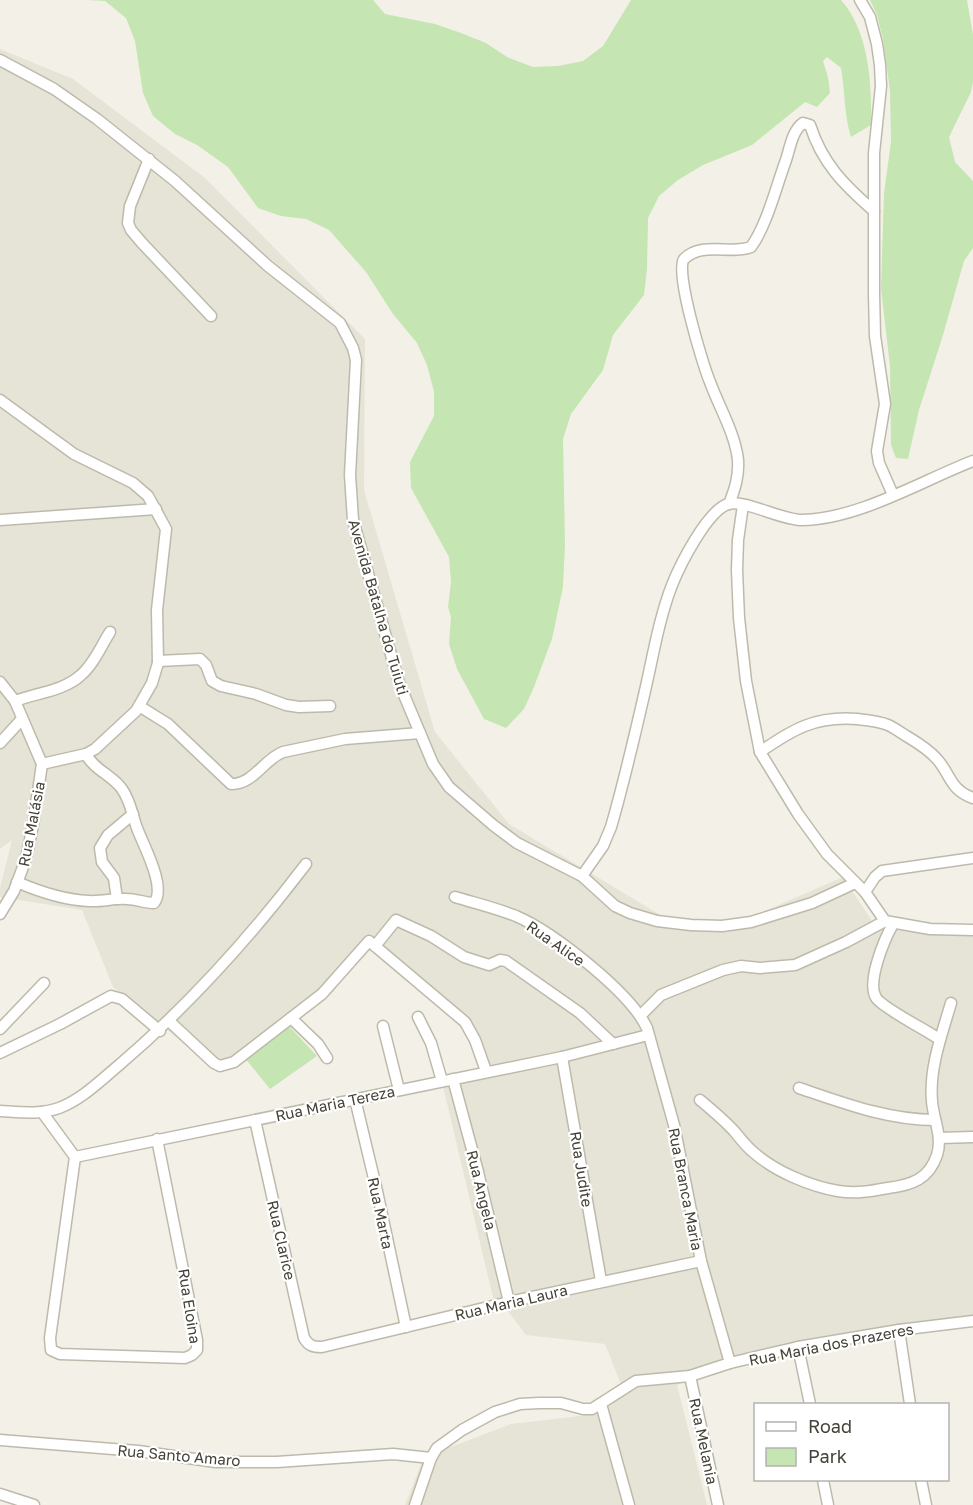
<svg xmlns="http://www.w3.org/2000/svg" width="973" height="1505" font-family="'Golos Text',sans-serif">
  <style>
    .residential { fill: #e6e4d6 }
    .green { fill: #c5e5b3 }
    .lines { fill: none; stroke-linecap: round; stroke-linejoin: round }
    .street-casing { stroke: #bebaab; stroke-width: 13 }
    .street { stroke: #fff; stroke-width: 10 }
    .labels { text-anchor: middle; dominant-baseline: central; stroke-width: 4.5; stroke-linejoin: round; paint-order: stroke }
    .street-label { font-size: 15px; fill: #454237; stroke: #fff }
  </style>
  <rect width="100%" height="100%" fill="#f3f1e7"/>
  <!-- residential -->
  <path class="residential" d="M0,49L73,79L205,178L365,339L364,490L435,732L509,824L672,922L737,923L843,877L874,924L973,926V1322L716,1365L677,1385L707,1505H405L424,1457L511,1424L589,1415L622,1387L605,1344L526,1335L504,1306H495L441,1078L486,1070L467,1027L365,939L330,984L254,1051L217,1072L164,1027L113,987L82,910L0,897V888L12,840L0,849Z"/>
  <!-- green -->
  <g class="green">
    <path d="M87,0H373L385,14L435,24L461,33L486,43L507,57L533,67L558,66L583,61L603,46L631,0H841C869,31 872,84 871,125L851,137C844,115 845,91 841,68L827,57L823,61L828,77L830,93L817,107L805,102L752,145L703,165L678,180L659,196L648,218L647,269L644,295L613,335L603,370L571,414L563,439L565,544L563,587L552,639L534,687L524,709L506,728L484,719L457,669L449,644L451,617L448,607L451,582L449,557L411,488L410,462L434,416V392L427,365L417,343L393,314L366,272L329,230L306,219L281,216L258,208L228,167L197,145L175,134L153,116L143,93L135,41L126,18L105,1Z"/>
    <path d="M870,0H967L973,35V82L971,92L949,137L955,162L973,181V248L964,261L943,335L919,410L908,459L896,458L891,445L890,366L881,289L884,193L891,142L890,91L883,39L877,15Z"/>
    <path d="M286,1023L317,1056L270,1089L244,1057Z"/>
  </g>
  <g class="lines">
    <!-- street casing -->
    <g class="street-casing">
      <g id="street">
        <path d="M860,0L870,17L877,44L880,65L881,86L874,153V294L875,336L885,404L877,451L879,463L893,495"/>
        <path d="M0,60L54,89L97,119L175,181L268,266L340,323L353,348L356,360L350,475L353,520L399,683L433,764L449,787L493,825L517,843L582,876L615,906L630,913L657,921L691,925L722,926L751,922L812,903L855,883"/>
        <path d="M149,159L130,206L128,223L131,230L142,243L211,316"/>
        <path d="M0,400L74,454L133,483L148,496L166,529L157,610L158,663L152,683L136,711L95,749L86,754L42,764"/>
        <path d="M729,504C735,489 739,476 738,460C735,433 719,407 710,382C703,366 674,269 684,259C702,241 731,255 751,247C767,225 776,187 786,160C790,148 792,131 803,123L810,125C822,163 844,185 874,211"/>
        <path d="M743,505L738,540L737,570L739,618L746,681L760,752L798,814L827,854L865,892L885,921L930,929L973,930"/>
        <path d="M0,520L156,509"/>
        <path d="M158,661L200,659L206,665L212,681L221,686L256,694L286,705L299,707L330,706"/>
        <path d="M0,682L15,701L42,764L33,825L26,859L14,891L0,914"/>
        <path d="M15,701C36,693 64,691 81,675C94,664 101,646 110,632"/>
        <path d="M139,706L168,724L231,784C253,785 264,759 283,752L345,739L420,733"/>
        <path d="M0,743L22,719"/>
        <path d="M760,752C793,729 815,716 857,719C867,720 879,721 888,725C895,728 901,733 908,737C918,743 929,750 937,759C951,775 950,790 973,798"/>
        <path d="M582,876L603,846L611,827C625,779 636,730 647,682C654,650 660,616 672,585C680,565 707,511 728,504C744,499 781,520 802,520C859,519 921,481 973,461"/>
        <path d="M17,882C40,892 64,900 89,901C102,902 114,898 127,899C136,899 145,903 154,903C167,887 143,845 137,828C132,815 131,802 122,789C112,775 94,770 86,754"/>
        <path d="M865,892L875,877L882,871L973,858"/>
        <path d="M455,897C475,903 496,908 516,916C553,932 630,992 647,1028L674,1125L701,1261L730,1363"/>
        <path d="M117,899L114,878L102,862L100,848L108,835L133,814"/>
        <path d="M893,924C885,938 865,984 877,999C885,1009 926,1030 939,1039"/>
        <path d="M375,946L396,920L431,936L464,957L489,965L500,960L506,961L580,1013L613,1044"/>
        <path d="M641,1015L661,995L723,970L741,966L760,968L795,965L846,942L885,921"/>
        <path d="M418,1017L431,1043L442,1081"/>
        <path d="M291,1018L318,1044L327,1058"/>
        <path d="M169,1021L214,1063L220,1066L234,1062L322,994L369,941L465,1022L475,1040L486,1071"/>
        <path d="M383,1026L399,1090"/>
        <path d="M0,1029L44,983"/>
        <path d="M0,1053L60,1024L111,996L122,999L160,1031"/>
        <path d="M562,1057L601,1281"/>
        <path d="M453,1079L477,1168L509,1302"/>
        <path d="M799,1088C843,1103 888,1120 935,1120"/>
        <path d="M355,1099L377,1191L406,1327"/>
        <path d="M700,1100C712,1110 724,1120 734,1131C740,1138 745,1145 752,1151C774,1171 809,1186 838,1191C855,1194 872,1191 888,1188C912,1185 929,1179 937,1155C943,1136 933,1119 932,1101C929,1068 942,1034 951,1003"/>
        <path d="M0,1111C19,1112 40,1115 59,1108C81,1100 100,1081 118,1066C186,1008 252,935 306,864"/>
        <path d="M42,1112L75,1157"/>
        <path d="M255,1120L304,1338C309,1346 313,1347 322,1347L509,1302L701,1261"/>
        <path d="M939,1138L973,1137"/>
        <path d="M75,1157L562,1057L648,1035"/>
        <path d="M75,1157L50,1338L51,1350L60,1354L185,1358L192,1355L197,1350V1340L157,1139"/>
        <path d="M899,1330L910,1404"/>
        <path d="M798,1347L810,1404"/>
        <path d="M690,1376L718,1505"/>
        <path d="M601,1404L629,1505"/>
        <path d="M0,1440L138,1451L216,1462H277L393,1454L431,1458"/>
        <path d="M823,1480L828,1505"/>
        <path d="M921,1480L926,1505"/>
        <path d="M0,1494L34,1505"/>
        <path d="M415,1505L431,1458L437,1448L462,1430L495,1412L520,1404L539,1403H561L583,1409H592L636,1381L690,1376L730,1363L798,1347L899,1330L973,1321"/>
      </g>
    </g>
    <!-- street -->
    <use href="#street" class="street"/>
  </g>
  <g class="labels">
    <!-- street labels -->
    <g class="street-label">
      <text transform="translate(379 607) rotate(74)">Avenida Batalha do Tuiuti</text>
      <text transform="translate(31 824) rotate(-79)">Rua Malásia</text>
      <text transform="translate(556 943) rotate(35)">Rua Alice</text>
      <text transform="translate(335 1103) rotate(-12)">Rua Maria Tereza</text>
      <text transform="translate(582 1169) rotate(81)">Rua Judite</text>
      <text transform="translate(686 1189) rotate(79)">Rua Branca Maria</text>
      <text transform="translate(482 1190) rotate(76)">Rua Angela</text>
      <text transform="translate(381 1213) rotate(78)">Rua Marta</text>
      <text transform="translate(282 1240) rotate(77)">Rua Clarice</text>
      <text transform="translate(511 1302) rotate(-13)">Rua Maria Laura</text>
      <text transform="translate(190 1306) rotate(81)">Rua Eloina</text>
      <text transform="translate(831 1344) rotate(-11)">Rua Maria dos Prazeres</text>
      <text transform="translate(704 1441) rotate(78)">Rua Melania</text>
      <text transform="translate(179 1455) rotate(5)">Rua Santo Amaro</text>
    </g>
  </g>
  <!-- legend -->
  <rect x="754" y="1403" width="195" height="78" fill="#ffffff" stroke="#b5b3af" stroke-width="1.5"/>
  <rect x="766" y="1422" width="30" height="9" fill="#ffffff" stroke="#b5b3af" stroke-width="1.5"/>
  <text x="808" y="1433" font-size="18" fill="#454237">Road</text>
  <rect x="766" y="1448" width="30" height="18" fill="#c5e5b3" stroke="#b5b3af" stroke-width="1.5"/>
  <text x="808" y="1463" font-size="18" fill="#454237">Park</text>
</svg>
